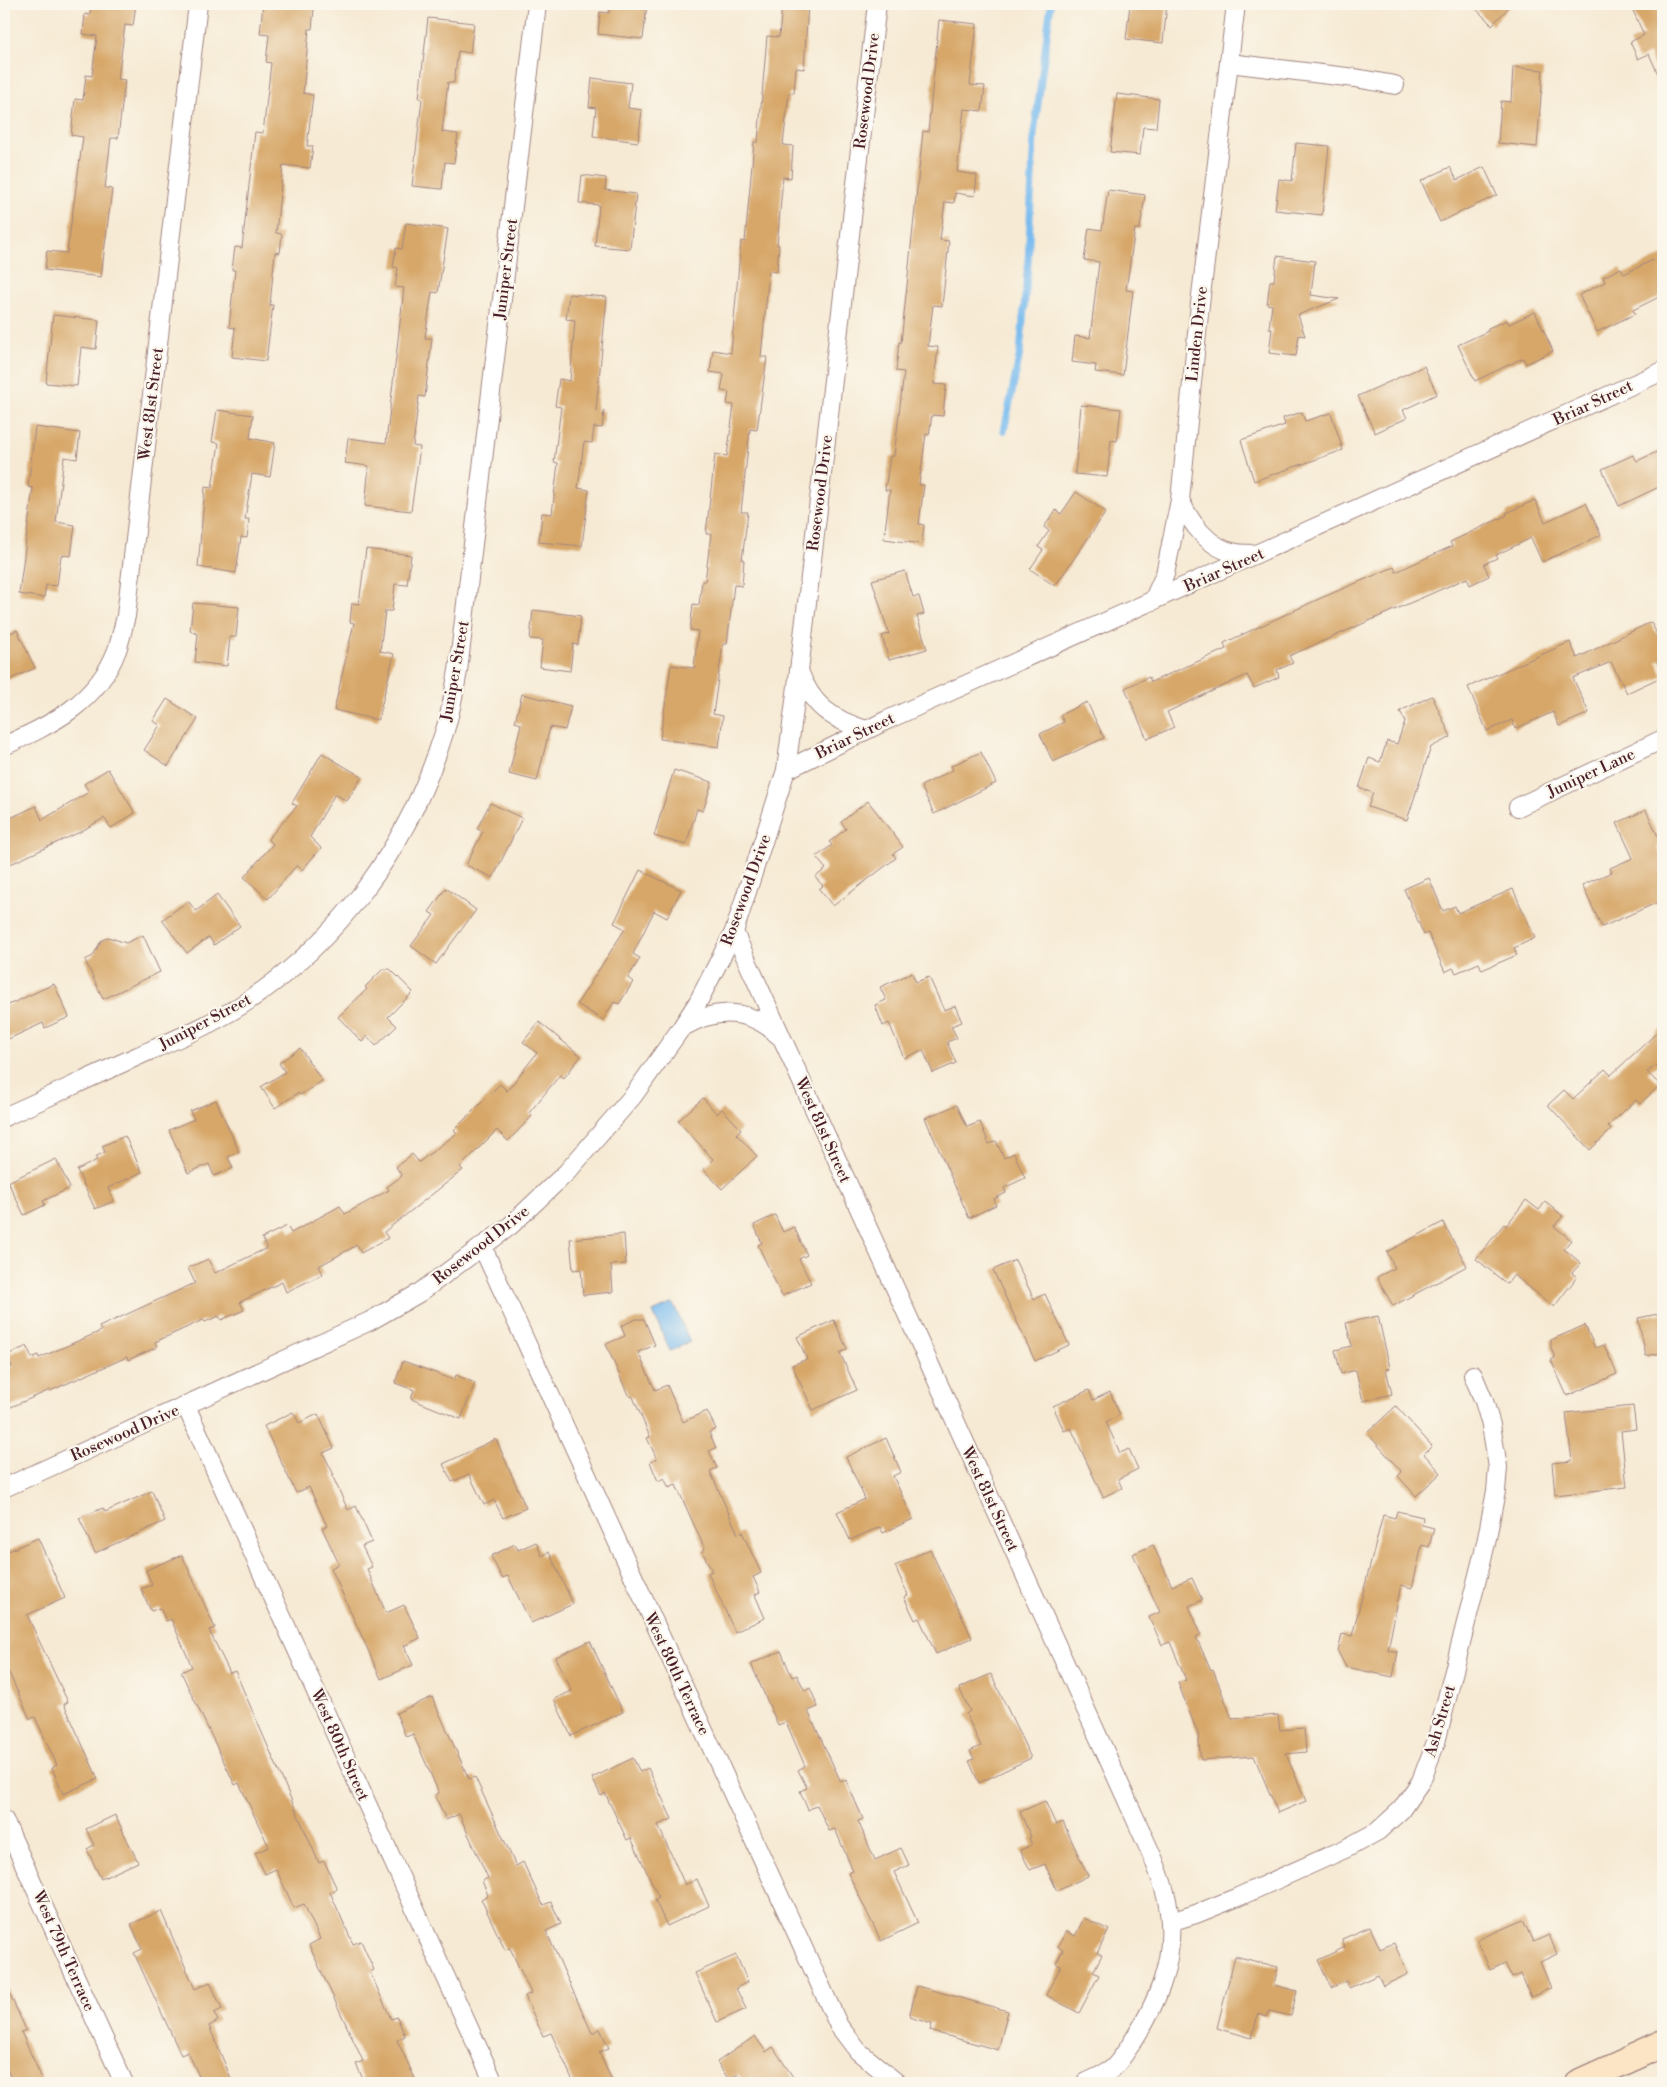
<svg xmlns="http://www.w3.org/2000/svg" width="1667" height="2087" font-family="'Libre Bodoni',serif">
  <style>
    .water { fill: #7abcef; stroke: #626e8d }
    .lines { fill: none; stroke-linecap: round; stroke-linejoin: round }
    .stream { stroke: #7abcef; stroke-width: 7 }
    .building { fill: #d7a769 }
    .minor-casing { stroke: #a08480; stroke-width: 20 }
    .secondary-casing { stroke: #a08480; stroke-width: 28 }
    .minor { stroke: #fff; stroke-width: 18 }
    .secondary { stroke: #fce5c4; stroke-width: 25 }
    .labels { text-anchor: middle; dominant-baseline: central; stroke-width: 4.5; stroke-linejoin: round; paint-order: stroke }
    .street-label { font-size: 16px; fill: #4a1f2b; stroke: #fbf7ec }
  </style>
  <rect width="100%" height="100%" fill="#fbf7ec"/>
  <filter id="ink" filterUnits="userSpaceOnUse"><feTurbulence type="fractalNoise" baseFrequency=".02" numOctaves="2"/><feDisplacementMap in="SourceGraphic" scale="10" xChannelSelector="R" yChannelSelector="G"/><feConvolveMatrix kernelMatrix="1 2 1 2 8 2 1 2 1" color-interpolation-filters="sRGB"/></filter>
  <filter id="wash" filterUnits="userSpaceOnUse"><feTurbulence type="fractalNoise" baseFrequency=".0096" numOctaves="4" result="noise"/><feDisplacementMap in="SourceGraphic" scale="20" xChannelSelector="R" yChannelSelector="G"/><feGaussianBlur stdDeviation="1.12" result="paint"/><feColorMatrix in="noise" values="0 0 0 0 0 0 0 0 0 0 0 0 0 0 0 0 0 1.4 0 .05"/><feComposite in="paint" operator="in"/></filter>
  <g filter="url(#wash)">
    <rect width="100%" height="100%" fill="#f6ead4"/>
    <!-- water -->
    <path class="water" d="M673,1303L690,1342L670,1351L653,1312Z"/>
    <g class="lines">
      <!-- stream -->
      <path class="stream" d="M1004,431L1020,353L1028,264L1034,134L1051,4"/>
    </g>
    <g id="blocks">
      <!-- building -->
      <g class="building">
        <path d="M91,4H136L133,26L125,25L118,79L125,80L118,138H111L105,188L112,189L101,277L45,270L47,251L67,253L83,137L71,135L75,99L83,100L86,75L92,76L97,36L83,34L85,14L90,15Z"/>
        <path d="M263,4L314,9L312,29H309L303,93L313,95L307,146H313L310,168L283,165L276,233L282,234L280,253L275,252L270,305H273L266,361L232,357L235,328L229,327L235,270H232L235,247L242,248L255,132L263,133L271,63L266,62L269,35L260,34Z"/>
        <path d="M610,4H647L643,39L598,34L600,12L609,13Z"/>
        <path d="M782,4H808L804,69L796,68L794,93H789L783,145L793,146L791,178L783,177L777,245H779L777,272L769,271L761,357H767L757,430L750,429L741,512H748L742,560H744L742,586L734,585L727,644H723L713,714L723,716L719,747L660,739L671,665L694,668L698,631L690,630L693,604L699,605L702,581H705L711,534H706L715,454L727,456L734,405L727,404L729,392L721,391L724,374L710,372L713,350L731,353L741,241L745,242L754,142H758L767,36L779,37Z"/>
        <path d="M1130,4H1167L1163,43L1126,39Z"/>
        <path d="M1471,4H1512L1492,25Z"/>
        <path d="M1630,4H1663V85L1649,54L1638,59L1630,42L1644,35Z"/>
        <path d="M428,18L474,23L470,53L458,51L454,83L448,82L442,132L458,134L454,163L445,162L442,189L412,186L422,99L419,98Z"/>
        <path d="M939,20L977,24L970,85L985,86L982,111L964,109L957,172L977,175L975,196L955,193L954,203L945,202L940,240L949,241L942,306L933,305L928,346L938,347L934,384L946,385L943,416L932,415L929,435L926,434L919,485H924L919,524L924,525L922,544L884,539L890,490H885L890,456H894L904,372L896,371L899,342L901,343L923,131L928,132Z"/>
        <path d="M1513,67L1543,70L1537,147L1498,143L1501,101L1511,102Z"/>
        <path d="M592,78L631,83L628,108L642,110L638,142L593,136L596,108L589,107Z"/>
        <path d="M1117,94L1159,99L1156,128L1143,127L1140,155L1110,152Z"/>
        <path d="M1296,143L1329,146L1322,215L1275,210L1279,179L1292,181Z"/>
        <path d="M1450,167L1457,180L1484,167L1497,195L1440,222L1421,181Z"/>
        <path d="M582,175L606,178L605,190L636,194L630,249L595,246L599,205L579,203Z"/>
        <path d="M1108,190L1145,195L1140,229H1135L1126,290L1133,291L1123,375L1095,372L1096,365L1072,362L1075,336L1090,338L1099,262L1084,260L1089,228L1102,230Z"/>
        <path d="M406,223L448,229L438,293L432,292L425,338H432L425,397L419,396L413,446L420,447L411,511L365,506L369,466L345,463L348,438L386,443L404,288L395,287L398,268L393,267L396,248L402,249Z"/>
        <path d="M1663,255V295L1633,310L1635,314L1597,332L1579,295L1605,282L1603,277L1621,268L1624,274Z"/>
        <path d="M1277,256L1315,261L1311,295L1339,299L1298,315L1305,336L1299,335L1296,356L1269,353L1272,329L1269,328L1272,305L1267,304L1270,281H1274Z"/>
        <path d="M569,294L607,297L596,410L604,411L602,428L594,427L592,443L584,442L578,488L589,490L582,546L539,542L542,513L552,514L558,463L554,462L561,407L555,406L559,379L570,381L575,320L566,319Z"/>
        <path d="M1535,312L1553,351L1526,364L1523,358L1475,381L1458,345L1488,331V328L1507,320L1509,324Z"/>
        <path d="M53,315L99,320L96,349L81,347L77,386L46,383Z"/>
        <path d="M1424,366L1437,394L1403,410L1407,418L1375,433L1358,396Z"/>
        <path d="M1081,405L1121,409L1117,441L1111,440L1107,477L1075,474Z"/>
        <path d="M217,410L253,415L250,438L275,443L270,477L252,474L245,519H249L247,538L241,537L236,573L198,567L205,487L212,488L219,443L212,442Z"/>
        <path d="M1302,412L1305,421L1331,413L1343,450L1254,481L1241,440L1285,425L1283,418Z"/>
        <path d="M35,427L80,433L77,459L64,457L56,522L75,525L71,556L61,555L57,586L46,585L44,598L19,594L33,488L28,487Z"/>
        <path d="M1663,449V485L1619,506L1602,469L1633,455L1637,461Z"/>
        <path d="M1076,492L1106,512L1055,586L1030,569L1043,550L1038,547L1049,531L1044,527L1056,510L1061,514Z"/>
        <path d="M1535,500L1545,522L1586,503L1601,535L1542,562L1531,538L1496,555L1497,558L1484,564L1489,576L1470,585L1467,578L1289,656L1293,663L1277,670L1279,677L1254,688L1247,675L1167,712L1174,727L1147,739L1125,688L1149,677L1151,682L1226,649L1224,643L1321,598L1394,567L1396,572L1452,546L1450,542L1507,515L1506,513Z"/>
        <path d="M366,549L411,555L407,585L395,584L392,611H385L380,651L394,654L378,720L334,710L354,623L350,622L352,603L359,604Z"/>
        <path d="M905,571L913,597L919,596L924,614L917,616L927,649L889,660L882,636L889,634L872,580Z"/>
        <path d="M193,603L239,607L236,637H230L227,666L195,662L198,634L190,631Z"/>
        <path d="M533,610L581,616L578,645L573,644L570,671L540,667L543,640L530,639Z"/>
        <path d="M1651,622L1657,634L1663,631V659L1657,662L1663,676L1627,693L1611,662L1573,678L1589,713L1559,726L1553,712L1515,729L1512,720L1487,731L1468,687L1570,642L1577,658Z"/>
        <path d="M17,630L35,668L4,682V636Z"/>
        <path d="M522,694L571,706L565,730L550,727L537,781L509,774L521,724L515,722Z"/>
        <path d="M1432,696L1451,737L1431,747L1407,820L1368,807L1373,793L1359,788L1369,758L1380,762L1387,741L1397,744L1405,721L1400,711Z"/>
        <path d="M167,699L198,719L168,766L144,750L160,725L153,721Z"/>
        <path d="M1087,702L1104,738L1053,762L1040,734L1064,722L1060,715Z"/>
        <path d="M981,752L996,783L934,814L921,786L953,770L951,766Z"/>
        <path d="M322,753L362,777L347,801L335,794L310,837L321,848L302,870L297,865L268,899L244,877L273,844L268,839L297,806L292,803Z"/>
        <path d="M108,769L135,813L111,828L104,818L80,832L4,867V821L36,806L42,820L89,792L84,784Z"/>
        <path d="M674,770L712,782L703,811L697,809L686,845L654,836Z"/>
        <path d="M868,801L903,847L893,854L896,858L833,906L819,889L823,886L815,877L826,869L816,857L832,845L829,842L846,829L841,822Z"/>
        <path d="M490,803L522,818L493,878L466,865L483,831L477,829Z"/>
        <path d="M1646,810L1662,845L1657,847L1663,861V900L1602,927L1582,885L1612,872L1610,868L1633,858L1617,823Z"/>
        <path d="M640,870L681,890L667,918L654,911L633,954L640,958L628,978L633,982L619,1004L614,1002L603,1020L577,1004L625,929L614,923Z"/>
        <path d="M1429,878L1443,911L1455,906L1458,913L1513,889L1535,938L1514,948L1517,955L1482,970L1479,963L1456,973L1453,968L1445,972L1428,933L1424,935L1404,889Z"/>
        <path d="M446,888L476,910L436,964L411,946L434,915L429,912Z"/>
        <path d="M217,895L240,926L214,945L209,937L187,953L162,920L188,901L196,911Z"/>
        <path d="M143,935L160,972L103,999L85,960L93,956L101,941L108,937L126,943Z"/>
        <path d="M383,969H390L413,992L388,1017L397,1026L376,1046L367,1036L362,1042L338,1017L367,989L365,987Z"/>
        <path d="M912,973L916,982L929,977L944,1010L955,1006L962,1022L951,1026L957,1038L947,1042L956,1063L933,1073L923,1050L904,1058L889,1023L883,1026L875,1005L886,1000L880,987Z"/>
        <path d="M54,984L69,1017L45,1028L43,1023L4,1041V1007Z"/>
        <path d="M539,1022L581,1056L564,1078L560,1075L529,1113L532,1116L508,1141L497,1130L460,1167L463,1170L384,1232L388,1238L361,1253L357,1245L319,1266L323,1274L286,1292L282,1282L240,1302L244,1310L221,1320L219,1316L205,1322L203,1320L155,1342L157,1347L128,1360L127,1357L50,1391V1390L4,1410V1371L12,1367L7,1355L27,1346L32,1358L38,1355L39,1358L101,1331L99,1327L195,1283L188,1268L208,1259L215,1273L267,1248L262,1238L287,1226L291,1233L340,1206L345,1214L389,1190L387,1187L402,1176L396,1167L412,1154L419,1162L457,1133L454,1130L500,1084L507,1091L537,1053L523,1042Z"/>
        <path d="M1663,1027V1061L1647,1072L1660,1085L1640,1104L1636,1100L1608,1126L1611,1130L1590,1150L1548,1105L1564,1090L1573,1099L1605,1069L1611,1075Z"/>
        <path d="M300,1048L322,1081L300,1095L298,1093L275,1108L261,1087L285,1072L279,1063Z"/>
        <path d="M703,1098L717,1114L722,1109L741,1129L736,1134L757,1156L722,1189L703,1169L713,1159L678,1121Z"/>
        <path d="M216,1100L239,1152L228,1157L233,1168L214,1176L209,1164L188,1173L169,1130L194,1119L190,1111Z"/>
        <path d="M957,1105L967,1127L980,1122L989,1144L996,1141L1004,1158L1014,1153L1025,1178L1004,1188L1006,1193L994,1199L996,1205L969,1218L925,1118Z"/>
        <path d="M125,1136L142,1172L108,1188L114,1201L95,1209L77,1170L97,1160L95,1157L105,1152L102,1146Z"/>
        <path d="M56,1159L70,1188L43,1201L45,1205L24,1215L8,1182Z"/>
        <path d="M1526,1200L1539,1210L1545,1202L1563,1216L1554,1226L1571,1240L1564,1249L1581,1263L1572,1273L1577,1277L1554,1307L1514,1275L1507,1284L1476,1259L1504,1224L1506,1226Z"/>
        <path d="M775,1215L783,1232L794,1227L807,1255L799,1259L811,1283L782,1296L758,1245L762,1243L754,1225Z"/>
        <path d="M1443,1222L1467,1266L1393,1306L1377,1277L1395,1268L1387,1252Z"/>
        <path d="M624,1234L626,1264L611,1265L613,1292L583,1295L581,1269L573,1270L570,1239Z"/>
        <path d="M1015,1260L1034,1299L1045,1294L1069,1345L1035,1361L993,1270Z"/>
        <path d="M1663,1313V1353L1646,1356L1638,1318Z"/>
        <path d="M1378,1316L1390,1368L1386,1369L1392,1394L1363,1401L1356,1370L1341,1374L1335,1350L1352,1346L1346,1323Z"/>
        <path d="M636,1319H644L655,1345L638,1352L655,1390L667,1385L683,1422L707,1411L716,1429L709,1432L716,1448L709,1451L717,1468L710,1471L738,1534L742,1532L761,1573L753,1577L760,1592L755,1595L765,1618L735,1632L708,1573L712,1571L702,1551L705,1549L676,1485L669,1488L664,1478L658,1481L650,1462L657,1459L647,1438L650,1437L633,1397L628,1395L606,1344L625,1336L621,1326Z"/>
        <path d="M834,1320L847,1349L840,1353L857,1390L813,1410L792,1365L807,1359L797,1337Z"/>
        <path d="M1585,1325L1595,1348L1604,1345L1617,1374L1567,1396L1551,1360L1555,1358L1551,1348V1340Z"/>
        <path d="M403,1361L454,1380L456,1375L475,1383L461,1419L411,1399L414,1390L395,1383Z"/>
        <path d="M1089,1390L1093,1400L1110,1392L1120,1415L1106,1422L1120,1453L1129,1449L1138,1469L1118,1479L1122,1488L1103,1497L1071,1428L1064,1431L1053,1406Z"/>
        <path d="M1396,1406L1432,1446L1424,1454L1441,1473L1416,1496L1398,1476L1402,1472L1367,1433Z"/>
        <path d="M1633,1406L1636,1429L1621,1431L1627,1487L1555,1495L1552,1463L1572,1461L1566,1413Z"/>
        <path d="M293,1412L299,1423L318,1414L334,1448L323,1453L334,1475H332L348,1510L356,1506L372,1542L362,1546L372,1567L367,1569L386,1613L404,1605L420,1638L404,1646L413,1665L381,1679L331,1568L339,1564L322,1528L327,1526L309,1487L296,1493L264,1426Z"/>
        <path d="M886,1438L901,1472L893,1476L913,1519L883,1533L880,1527L850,1540L837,1512L865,1499L846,1457Z"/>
        <path d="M496,1439L526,1508L503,1518L494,1500L484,1505L469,1474L452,1482L443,1464Z"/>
        <path d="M152,1491L165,1521L95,1553L79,1518L103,1508L105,1512Z"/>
        <path d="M1397,1511L1423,1517L1422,1525L1434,1528L1429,1547L1422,1545L1412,1588L1401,1585L1388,1650L1398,1652L1393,1677L1346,1667L1338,1652L1342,1634L1352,1636L1383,1515L1395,1518Z"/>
        <path d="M38,1538L65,1598L27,1615L68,1702L64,1704L98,1779L63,1794L52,1768L57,1765L35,1717L30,1719L4,1662V1553Z"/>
        <path d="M536,1542L542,1556L549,1552L573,1604L531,1623L508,1576L502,1578L491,1556L515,1544L518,1550Z"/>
        <path d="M1153,1545L1172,1586L1192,1578L1202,1600L1189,1606L1201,1634L1196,1637L1211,1670L1213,1669L1232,1719L1278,1715L1280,1730L1304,1728L1306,1752L1286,1754L1306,1801L1278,1813L1254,1756L1201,1760L1198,1734L1178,1683L1186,1680L1170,1642L1162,1645L1149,1617L1160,1612L1133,1554Z"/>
        <path d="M930,1549L972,1638L936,1654L919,1618L915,1620L904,1597L908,1595L895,1566Z"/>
        <path d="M182,1555L215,1628L209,1630L230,1673L235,1671L319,1863L324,1861L337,1889L330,1892L353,1944L361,1941L374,1970L370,1972L391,2019L397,2017L405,2036L397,2040L417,2083H365L356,2064L363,2061L309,1945L320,1939L304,1904L294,1908L276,1869L265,1874L255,1853L269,1847L239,1783L235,1785L181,1672L192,1667L171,1619L166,1621L160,1608L151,1611L141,1589L152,1585L146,1570Z"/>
        <path d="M590,1641L623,1712L571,1736L554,1699L572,1691L556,1657Z"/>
        <path d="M781,1651L792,1677L797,1675L805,1691L810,1688L818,1707L808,1711L841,1782L846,1780L863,1819L858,1821L875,1860L901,1848L909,1865L894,1872L918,1923L881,1941L848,1873L853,1871L835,1829L829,1831L817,1805L808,1810L800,1791L807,1788L798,1770L805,1766L786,1722L778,1725L751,1664Z"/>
        <path d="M991,1674L1031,1758L979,1783L969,1761L974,1759L970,1751L981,1746L966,1714L970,1711L959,1688Z"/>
        <path d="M432,1697L469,1779L475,1777L516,1866L523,1862L543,1905L551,1902L561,1924L546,1931L592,2033L600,2029L609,2048L599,2052L613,2083H574L551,2033L543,2036L525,1996L531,1993L510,1948L505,1950L481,1899L488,1895L482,1881L488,1878L459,1814L446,1820L435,1795L439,1793L413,1734L406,1737L396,1713Z"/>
        <path d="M633,1758L640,1772L648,1768L672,1819L658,1825L685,1885L697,1879L709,1906L667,1926L655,1900L659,1898L631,1838L627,1840L605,1793L601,1796L592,1778Z"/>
        <path d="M1045,1801L1056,1825L1063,1822L1088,1876L1057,1891L1045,1864L1030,1870L1020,1850L1032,1845L1029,1838L1031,1837L1020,1812Z"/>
        <path d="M115,1815L138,1862L101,1879L87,1849L94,1845L86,1829Z"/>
        <path d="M161,1911L195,1989L210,1982L222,2009L214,2013L218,2021L209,2026L233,2083H202L188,2052L181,2055L134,1953L142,1949L131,1924Z"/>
        <path d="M1084,1918L1109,1930L1097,1953L1102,1955L1093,1972L1099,1975L1079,2013L1046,1995L1061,1966L1056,1964L1063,1950L1058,1947L1066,1931L1075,1936Z"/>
        <path d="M1523,1920L1533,1942L1549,1935L1557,1954L1540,1962L1551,1988L1531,1997L1521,1974L1512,1978L1505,1963L1490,1970L1477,1940Z"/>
        <path d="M1370,1927L1380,1949L1394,1943L1408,1974L1383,1986L1378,1975L1349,1988L1346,1981L1331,1988L1318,1960L1345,1947L1342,1939Z"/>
        <path d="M736,1955L748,1982L736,1988L746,2009L717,2022L695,1973Z"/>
        <path d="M1235,1956L1278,1967L1274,1985L1297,1991L1291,2016L1269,2011L1267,2017L1258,2014L1252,2038L1217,2028Z"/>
        <path d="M4,1981L26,2030L21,2032L44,2083H13L4,2063Z"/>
        <path d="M917,1986L1008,2011L998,2050L930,2031L932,2024L909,2017Z"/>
        <path d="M755,2036L766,2052L773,2047L797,2083H745L738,2074L729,2080L717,2062Z"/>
      </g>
    </g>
  </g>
  <g filter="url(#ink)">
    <use href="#blocks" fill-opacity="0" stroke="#a08480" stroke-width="1"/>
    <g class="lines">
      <!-- minor casing -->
      <g class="minor-casing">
        <g id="minor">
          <path d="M1229,63L1355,78L1395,85"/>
          <path d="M1180,500C1190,522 1209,549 1236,553C1242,554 1249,554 1256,554"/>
          <path d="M1153,601L1165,574L1180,500L1200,304L1236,4"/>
          <path d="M799,671C812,706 831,719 866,730"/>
          <path d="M4,746C52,724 97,703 117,650C121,639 123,627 126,616L198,4"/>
          <path d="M786,770L887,720L1663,371"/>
          <path d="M1518,807L1663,739"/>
          <path d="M734,932L1154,1860C1162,1881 1169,1900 1170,1923C1173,1966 1156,2005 1133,2041C1127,2050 1120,2062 1112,2069C1104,2075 1093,2079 1085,2083"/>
          <path d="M683,1027C716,1008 750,1008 778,1035"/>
          <path d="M4,1117C49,1097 93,1076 138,1056C172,1041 208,1026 240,1006C339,943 409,845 444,733C451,713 454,691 458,671L537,4"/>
          <path d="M482,1246L839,2026L858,2051L897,2083"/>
          <path d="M186,1406L494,2083"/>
          <path d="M4,1488L370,1321L419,1293L510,1226L567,1172L633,1096L682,1027L698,1002L734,932L786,770L799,671L877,4"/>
          <path d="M4,1820L124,2083"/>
          <path d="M1170,1922L1196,1914L1238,1897L1347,1848L1378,1831L1401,1810L1421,1781L1436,1742L1486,1543L1496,1491L1498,1467L1491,1425L1484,1401L1473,1375"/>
        </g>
      </g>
      <!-- secondary casing -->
      <g class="secondary-casing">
        <path id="secondary" d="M1577,2083L1663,2044"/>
      </g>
      <!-- minor -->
      <use href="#minor" class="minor"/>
      <!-- secondary -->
      <use href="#secondary" class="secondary"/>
    </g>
  </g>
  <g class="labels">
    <!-- street labels -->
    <g class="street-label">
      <text transform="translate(867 91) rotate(-83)">Rosewood Drive</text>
      <text transform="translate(506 269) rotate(-83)">Juniper Street</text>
      <text transform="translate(1197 334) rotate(-84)">Linden Drive</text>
      <text transform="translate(1593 403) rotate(-25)">Briar Street</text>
      <text transform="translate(151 404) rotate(-83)">West 81st Street</text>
      <text transform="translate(820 493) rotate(-83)">Rosewood Drive</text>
      <text transform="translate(1224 570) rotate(-24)">Briar Street</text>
      <text transform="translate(455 671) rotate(-80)">Juniper Street</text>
      <text transform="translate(855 736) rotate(-26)">Briar Street</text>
      <text transform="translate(1591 773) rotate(-25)">Juniper Lane</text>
      <text transform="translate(746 890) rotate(-70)">Rosewood Drive</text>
      <text transform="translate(205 1022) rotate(-28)">Juniper Street</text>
      <text transform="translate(823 1130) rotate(66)">West 81st Street</text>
      <text transform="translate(481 1245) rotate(-38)">Rosewood Drive</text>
      <text transform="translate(125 1433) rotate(-24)">Rosewood Drive</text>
      <text transform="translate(990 1499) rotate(65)">West 81st Street</text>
      <text transform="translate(677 1674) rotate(65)">West 80th Terrace</text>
      <text transform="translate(1440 1721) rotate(-74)">Ash Street</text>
      <text transform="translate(340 1745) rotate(66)">West 80th Street</text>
      <text transform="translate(64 1951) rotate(66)">West 79th Terrace</text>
    </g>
  </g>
  <!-- margin -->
  <rect width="1667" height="2087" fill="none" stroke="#fbf7ec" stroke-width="20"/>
</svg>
